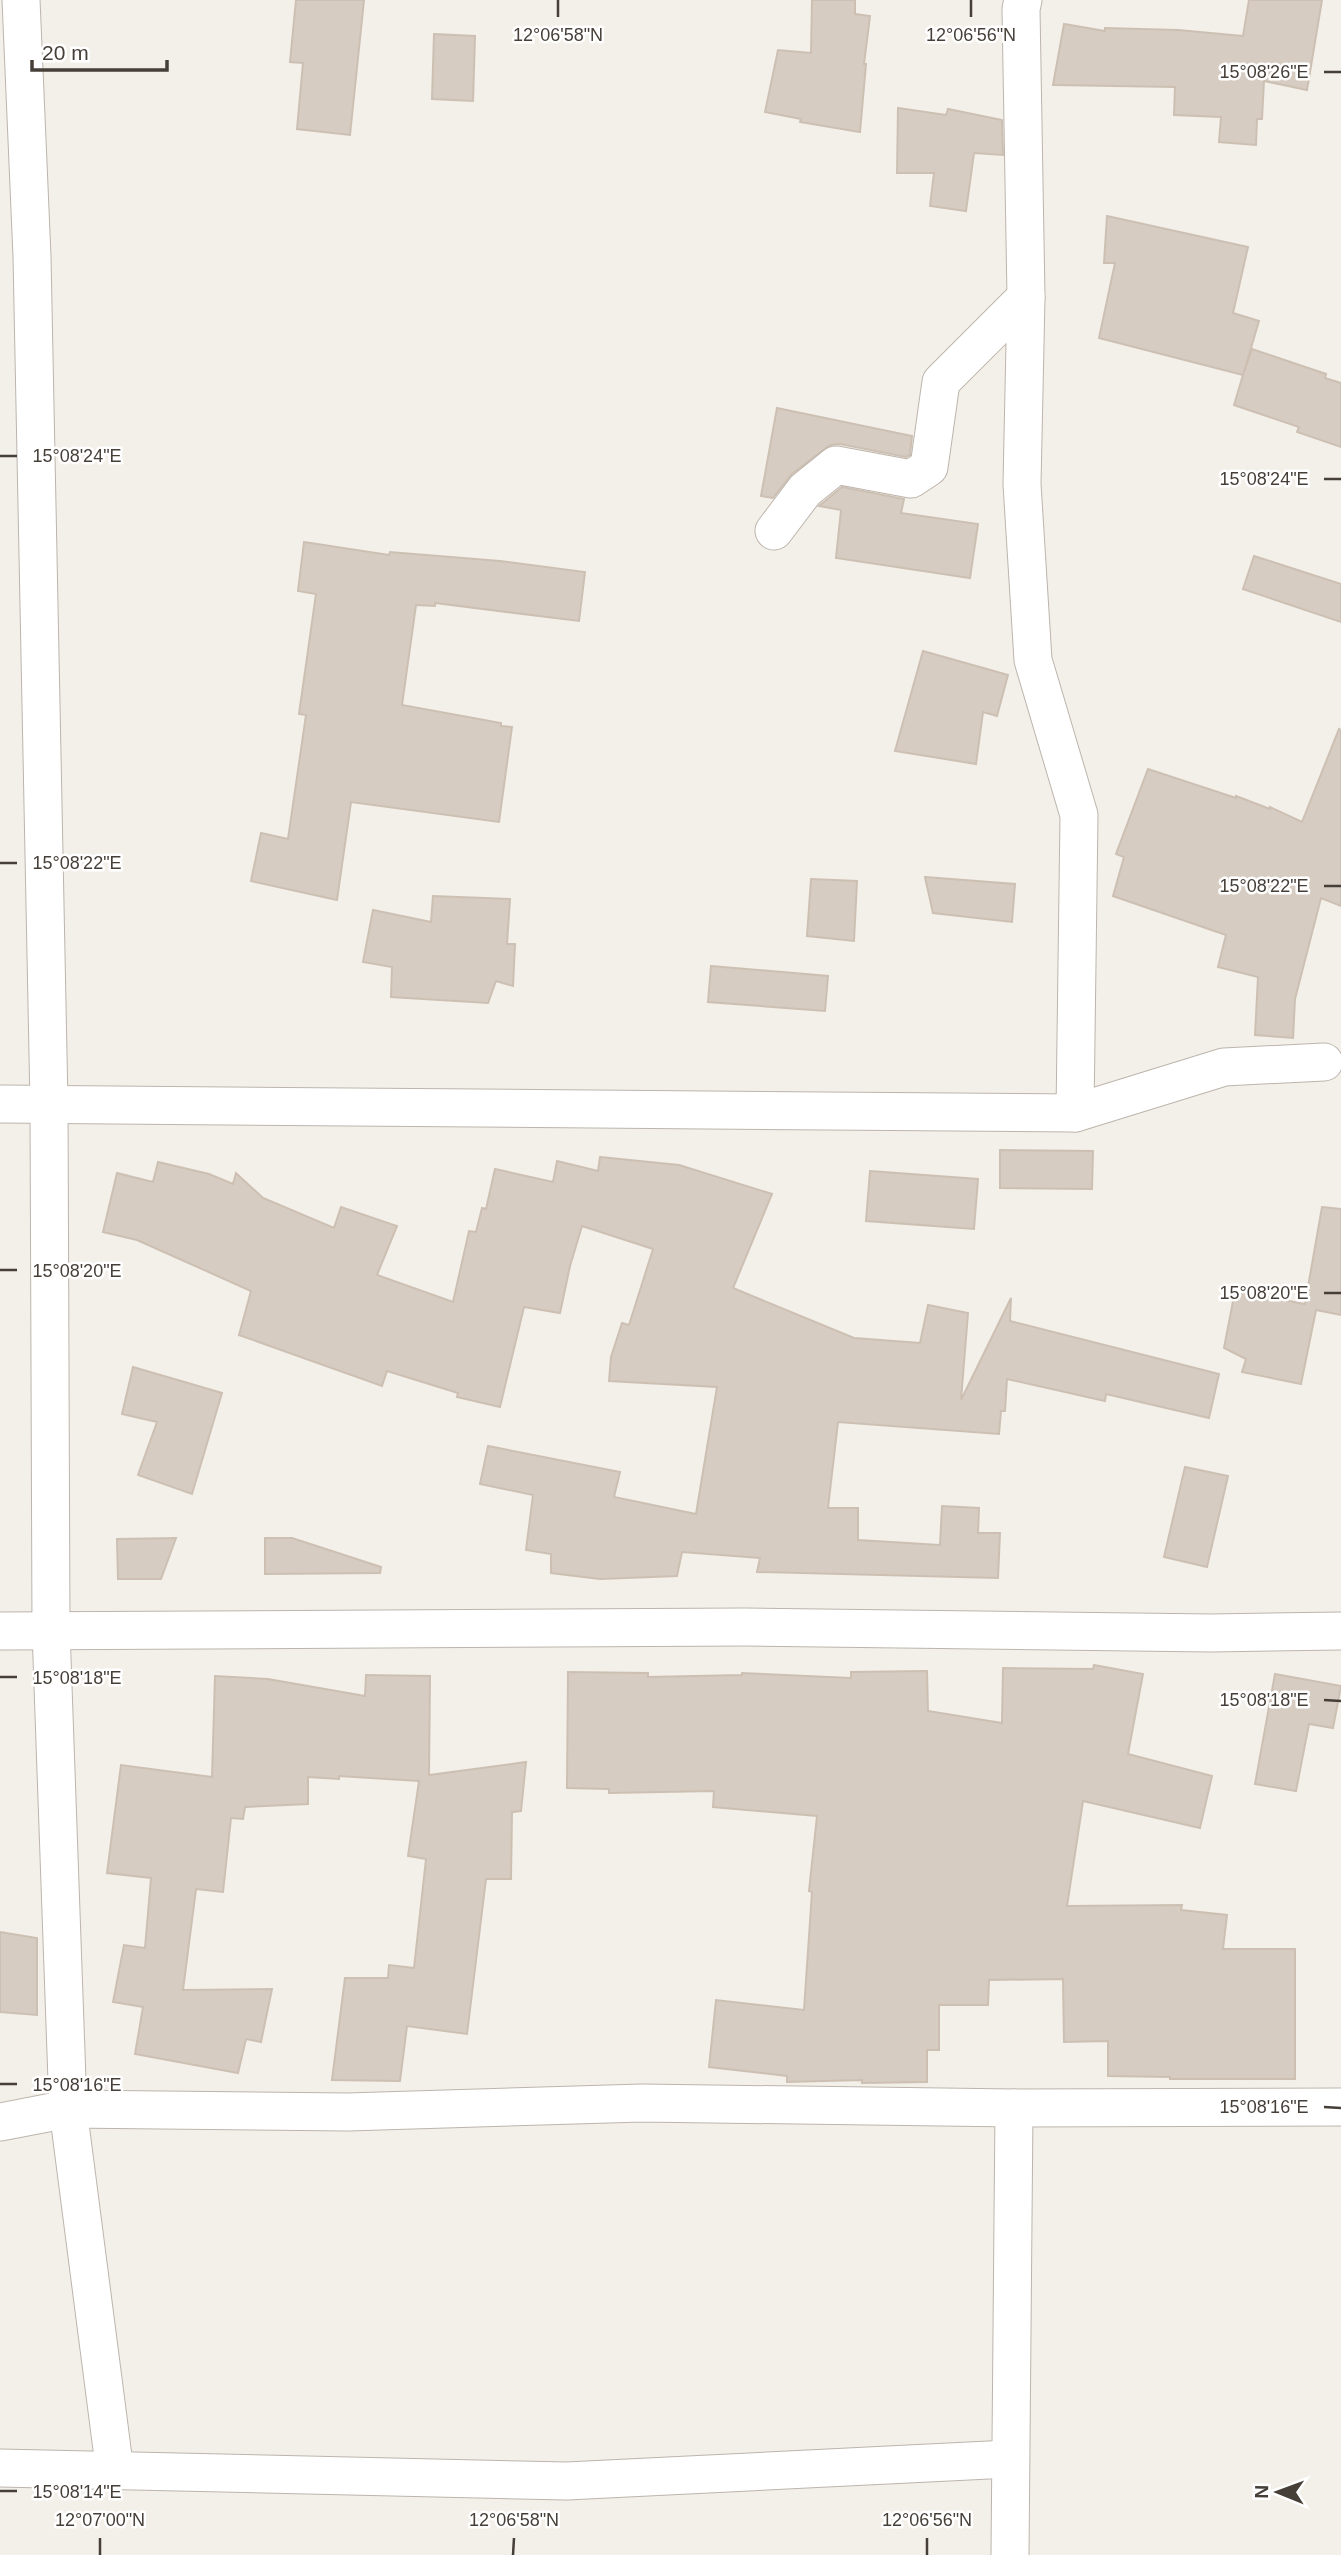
<svg xmlns="http://www.w3.org/2000/svg" width="1341" height="2555" font-family="Arial,sans-serif">
  <style>
    .building { fill: #d6ccc2; stroke: #cdc0b3; stroke-width: 2 }
    .lines { fill: none; stroke-linecap: round; stroke-linejoin: round }
    .street-casing { stroke: #bdb5ac; stroke-width: 39 }
    .street { stroke: #fff; stroke-width: 37 }
    .ticks { fill: none; stroke: #463f38; stroke-width: 2.5 }
    .ticks-label { font-size: 18px; text-anchor: middle; fill: #463f38; stroke: #fff; stroke-width: 5; stroke-linejoin: round; paint-order: stroke }
  </style>
  <rect width="100%" height="100%" fill="#f3efe9"/>
  <!-- building -->
  <g class="building">
    <path d="M296,0H364L350,135L297,129L303,63L290,62Z"/>
    <path d="M812,0H855V14L870,16L864,64H866L860,132L800,122L801,119L765,112L778,50L811,53Z"/>
    <path d="M1249,0H1322L1307,90L1264,81L1262,119H1257L1256,145L1219,142L1221,117L1174,115L1175,87L1053,85L1064,24L1105,31V28L1178,30L1243,36Z"/>
    <path d="M434,34L475,36L473,101L432,99Z"/>
    <path d="M898,108L946,115L948,109L1002,120L1003,155L974,153L966,211L930,206L934,173H897Z"/>
    <path d="M1107,216L1248,247L1233,313L1259,321L1243,375L1252,349L1326,374L1325,378L1341,383V447L1297,432L1299,427L1234,405L1243,375L1099,338L1115,263H1104Z"/>
    <path d="M777,408L912,436L910,455L906,457L840,444L830,445L792,474L773,498L761,496Z"/>
    <path d="M842,487L904,499L901,513L978,524L970,578L836,558L841,510L819,506Z"/>
    <path d="M304,542L389,555L390,552L500,561L585,572L579,621L435,603V606L416,605L402,705L501,723V726L512,727L499,822L351,802L337,900L251,881L261,833L288,839L306,715L299,714L316,594L298,591Z"/>
    <path d="M1254,556L1341,584V622L1243,589Z"/>
    <path d="M923,651L1008,675L997,716L983,712L976,764L895,751Z"/>
    <path d="M1339,729L1341,730V906L1321,898L1295,999L1293,1038L1255,1035L1258,977L1218,967L1226,935L1113,896L1124,857L1116,854L1148,769L1236,798V796L1270,809V807L1302,822Z"/>
    <path d="M925,877L1015,884L1012,922L933,913Z"/>
    <path d="M811,879L857,881L854,941L807,936Z"/>
    <path d="M433,896L510,899L507,944H515L513,986L496,981L488,1003L391,997L392,967L363,962L373,910L431,922Z"/>
    <path d="M711,966L828,976L825,1011L708,1002Z"/>
    <path d="M1000,1150L1093,1151L1092,1189L1000,1188Z"/>
    <path d="M600,1157L679,1165L772,1194L733,1288L854,1338L920,1343L928,1305L968,1313L961,1400L1011,1298L1010,1321L1219,1374L1209,1418L1106,1394L1105,1401L1007,1379L1005,1411H1001L999,1434L838,1422L828,1508H858V1540L940,1545L942,1506L979,1508L978,1533H1000L998,1578L757,1572L760,1558L682,1552L677,1576L600,1579L551,1573V1554L526,1550L533,1495L480,1484L488,1446L620,1472L614,1497L696,1514L717,1387L609,1381L611,1357L622,1323L629,1325L653,1249L582,1226L570,1266L560,1313L524,1307L500,1407L457,1397L458,1393L387,1371L382,1386L239,1335L251,1291L137,1240L103,1232L117,1173L153,1182L158,1162L209,1174L233,1184L236,1173L263,1198L334,1228L341,1207L397,1226L377,1275L453,1302L469,1231L476,1232L482,1208L486,1209L495,1169L553,1182L557,1161L598,1171Z"/>
    <path d="M870,1171L978,1179L974,1229L866,1221Z"/>
    <path d="M1322,1207L1341,1209V1315L1316,1310L1301,1384L1242,1372L1246,1359L1224,1348L1235,1291L1305,1304Z"/>
    <path d="M133,1367L222,1393L192,1494L138,1475L157,1422L122,1414Z"/>
    <path d="M1185,1467L1228,1476L1207,1567L1164,1557Z"/>
    <path d="M176,1538L161,1579H118L117,1539Z"/>
    <path d="M265,1538H292L381,1567L380,1573L265,1574Z"/>
    <path d="M1094,1665L1143,1674L1128,1754L1212,1776L1200,1828L1083,1801L1067,1906L1182,1905L1181,1910L1227,1915L1223,1949H1295V2079H1170V2077L1108,2076V2041L1064,2042L1063,1979L989,1980L988,2005H939V2050H927V2082L862,2083V2080L787,2082V2076L709,2067L716,2000L804,2010L812,1892L809,1891L817,1816L713,1807L714,1791L609,1793V1789L567,1788L568,1672L648,1673V1677L742,1675V1673L851,1678V1672L927,1671L928,1711L1002,1723L1003,1668L1093,1669Z"/>
    <path d="M1275,1674L1341,1686L1333,1728L1309,1724L1296,1791L1255,1784Z"/>
    <path d="M366,1675L430,1676L429,1775L526,1762L521,1811L512,1812L511,1879H486L467,2034L407,2026L400,2081L332,2080L345,1978H388L389,1965L414,1968L426,1859L408,1856L419,1781L339,1776V1779L308,1777V1804L245,1807L243,1819L231,1818L223,1892L196,1889L183,1990L272,1989L261,2042L246,2039L238,2073L135,2054L143,2007L113,2002L124,1945L145,1948L151,1878L107,1873L121,1765L212,1777L215,1676L268,1679L365,1696Z"/>
    <path d="M0,1932L37,1938V2015L0,2012Z"/>
  </g>
  <g class="lines">
    <!-- street casing -->
    <g class="street-casing">
      <g id="street">
        <path d="M21,0L32,256L49,1104L51,1630L68,2109L115,2472"/>
        <path d="M774,531L805,490L836,465L911,479L929,467L941,382L1026,297L1021,9L1023,0"/>
        <path d="M0,1104L1075,1113L1079,815L1033,660L1022,484L1026,297"/>
        <path d="M1075,1113L1224,1067L1324,1062"/>
        <path d="M0,1631L745,1627L1211,1633L1341,1631"/>
        <path d="M0,2122L68,2109L348,2112L642,2103L1014,2108L1341,2107"/>
        <path d="M0,2468L567,2481L1009,2459"/>
        <path d="M1010,2555L1014,2108"/>
      </g>
    </g>
    <!-- street -->
    <use href="#street" class="street"/>
  </g>
  <!-- ticks -->
  <path class="ticks" d="M558,17V0M971,17V0M1324,72H1341M0,456H17M1324,479H1341M0,863H17M1324,886H1341M0,1270H17M1324,1293H1341M0,1677H17M1324,1700L1341,1701M0,2084H17M1324,2107L1341,2108M0,2491H17M100,2555V2538M513,2555L514,2538M927,2555V2538"/>
  <g class="ticks-label">
    <text x="558" y="41">12°06'58"N</text>
    <text x="971" y="41">12°06'56"N</text>
    <text x="1264" y="78">15°08'26"E</text>
    <text x="77" y="462">15°08'24"E</text>
    <text x="1264" y="485">15°08'24"E</text>
    <text x="77" y="869">15°08'22"E</text>
    <text x="1264" y="892">15°08'22"E</text>
    <text x="77" y="1277">15°08'20"E</text>
    <text x="1264" y="1299">15°08'20"E</text>
    <text x="77" y="1684">15°08'18"E</text>
    <text x="1264" y="1706">15°08'18"E</text>
    <text x="77" y="2091">15°08'16"E</text>
    <text x="1264" y="2113">15°08'16"E</text>
    <text x="77" y="2498">15°08'14"E</text>
    <text x="100" y="2526">12°07'00"N</text>
    <text x="514" y="2526">12°06'58"N</text>
    <text x="927" y="2526">12°06'56"N</text>
  </g>
  <!-- north arrow -->
  <g transform="translate(1278 2492) rotate(271)" stroke="#ffffff" stroke-width="5" paint-order="stroke">
  <path d="M0-5L12 26L0 18L-12 26Z" fill="#463f38"/>
  <text y="-10" font-size="19" font-weight="bold" text-anchor="middle" fill="#463f38">N</text>
  </g>
  <!-- scale -->
  <path d="M32 60v10h135v-10" fill="none" stroke="#463f38" stroke-width="3.5"/>
  <text x="42" y="60" font-size="21" fill="#463f38" stroke="#ffffff" stroke-width="5" paint-order="stroke">20 m</text>
</svg>
